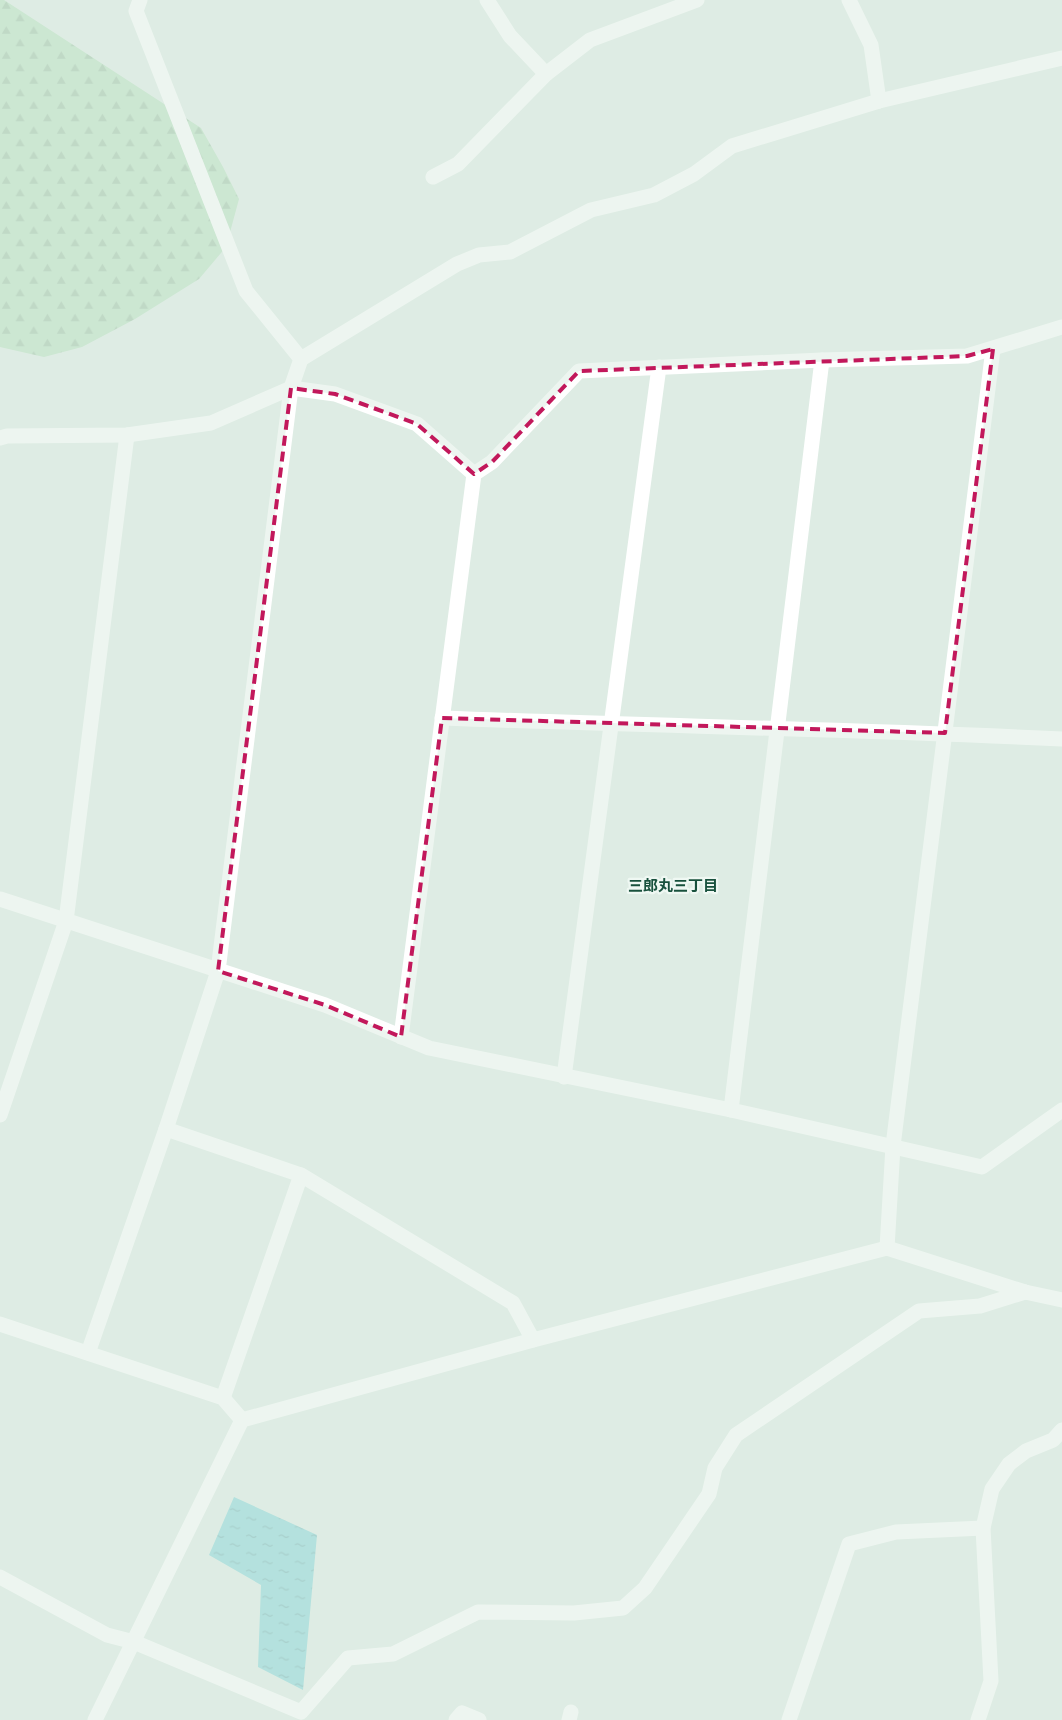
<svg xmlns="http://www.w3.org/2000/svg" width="1062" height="1720" font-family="'Archivo Narrow','Noto Sans JP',sans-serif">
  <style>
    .forest { fill: url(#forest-firs) }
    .water { fill: url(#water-ripples) }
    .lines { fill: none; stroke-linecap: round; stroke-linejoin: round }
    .minor { stroke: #fff; stroke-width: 15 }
    .marked { fill: none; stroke: #c2185b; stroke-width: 4; stroke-dasharray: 10 6; stroke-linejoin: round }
    .labels { text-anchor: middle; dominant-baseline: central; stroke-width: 4.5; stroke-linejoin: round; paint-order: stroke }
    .neighbourhood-label { font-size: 15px; font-weight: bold; fill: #18513d; stroke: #eff8f3 }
  </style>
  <defs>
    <pattern id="forest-firs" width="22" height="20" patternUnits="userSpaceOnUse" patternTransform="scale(1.25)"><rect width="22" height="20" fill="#b5dfbc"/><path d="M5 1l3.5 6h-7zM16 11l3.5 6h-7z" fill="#9bc0a2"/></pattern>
    <pattern id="water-ripples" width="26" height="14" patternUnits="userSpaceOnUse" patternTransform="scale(1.25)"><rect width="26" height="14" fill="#80d3d7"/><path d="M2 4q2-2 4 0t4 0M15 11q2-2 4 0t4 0" fill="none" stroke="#68acaf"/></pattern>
  </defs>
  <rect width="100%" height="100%" fill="#deece4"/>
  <!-- forest -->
  <path class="forest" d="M0,0H4L201,128L223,167L239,199L226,247L199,279L135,319L82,347L44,357L0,347Z"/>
  <!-- water -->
  <path class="water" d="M234,1497L317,1535L303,1690L258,1667L261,1585L209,1555Z"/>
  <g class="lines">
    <!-- minor -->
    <g class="minor">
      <path d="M487,0L510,36L546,74"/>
      <path d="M849,0L871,45L879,101"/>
      <path d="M433,177L458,164L546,74L590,40L697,0"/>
      <path d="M301,359L457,264L479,255L510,252L591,210L654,195L694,174L732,146L879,101L1062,58"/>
      <path d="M0,438L7,436L127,435L211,423L291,388L335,394L417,424L474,474"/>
      <path d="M474,474L492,462L579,371L822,360L967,356L1062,327"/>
      <path d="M442,718C649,726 855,729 1062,739"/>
      <path d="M0,899L325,1005L429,1048L731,1110L982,1167L1062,1110"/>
      <path d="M401,1037L474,474"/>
      <path d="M564,1077L659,367"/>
      <path d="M731,1110L822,360"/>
      <path d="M0,1115L66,921L127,435"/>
      <path d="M166,1129L301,1175L223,1398"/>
      <path d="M301,1175L513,1303L533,1340"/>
      <path d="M887,1248L893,1146L993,349"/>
      <path d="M0,1324L223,1398L242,1420"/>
      <path d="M88,1353L166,1129L218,971L291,388L301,359L246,291L136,11L140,0"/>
      <path d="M0,1577L107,1635L134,1642L301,1712L348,1658L393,1654L478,1612L574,1613L623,1608L645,1588L709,1494L715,1468L736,1435L919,1311L980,1306L1025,1292"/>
      <path d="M95,1720L242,1420L533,1340L887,1248L1025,1292L1062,1300"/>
      <path d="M456,1720L462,1713L479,1720"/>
      <path d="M569,1720L571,1712"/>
      <path d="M789,1720L849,1544L896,1532L983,1528"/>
      <path d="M978,1720L991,1681L983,1528L992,1489L1009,1464L1026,1451L1053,1440L1062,1430"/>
    </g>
  </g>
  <!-- marked area -->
  <path d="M0 0H1062V1720H0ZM993,349L945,733L442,718L401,1037L325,1005L218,971L291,388L335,394L417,424L474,474L492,462L579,371L967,356Z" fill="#deece4" fill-opacity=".55" fill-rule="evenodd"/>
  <path class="marked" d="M993,349L945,733L442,718L401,1037L325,1005L218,971L291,388L335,394L417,424L474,474L492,462L579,371L967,356Z"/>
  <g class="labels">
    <!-- neighbourhood labels -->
    <g class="neighbourhood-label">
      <text x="673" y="885">三郎丸三丁目</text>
    </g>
  </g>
</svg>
